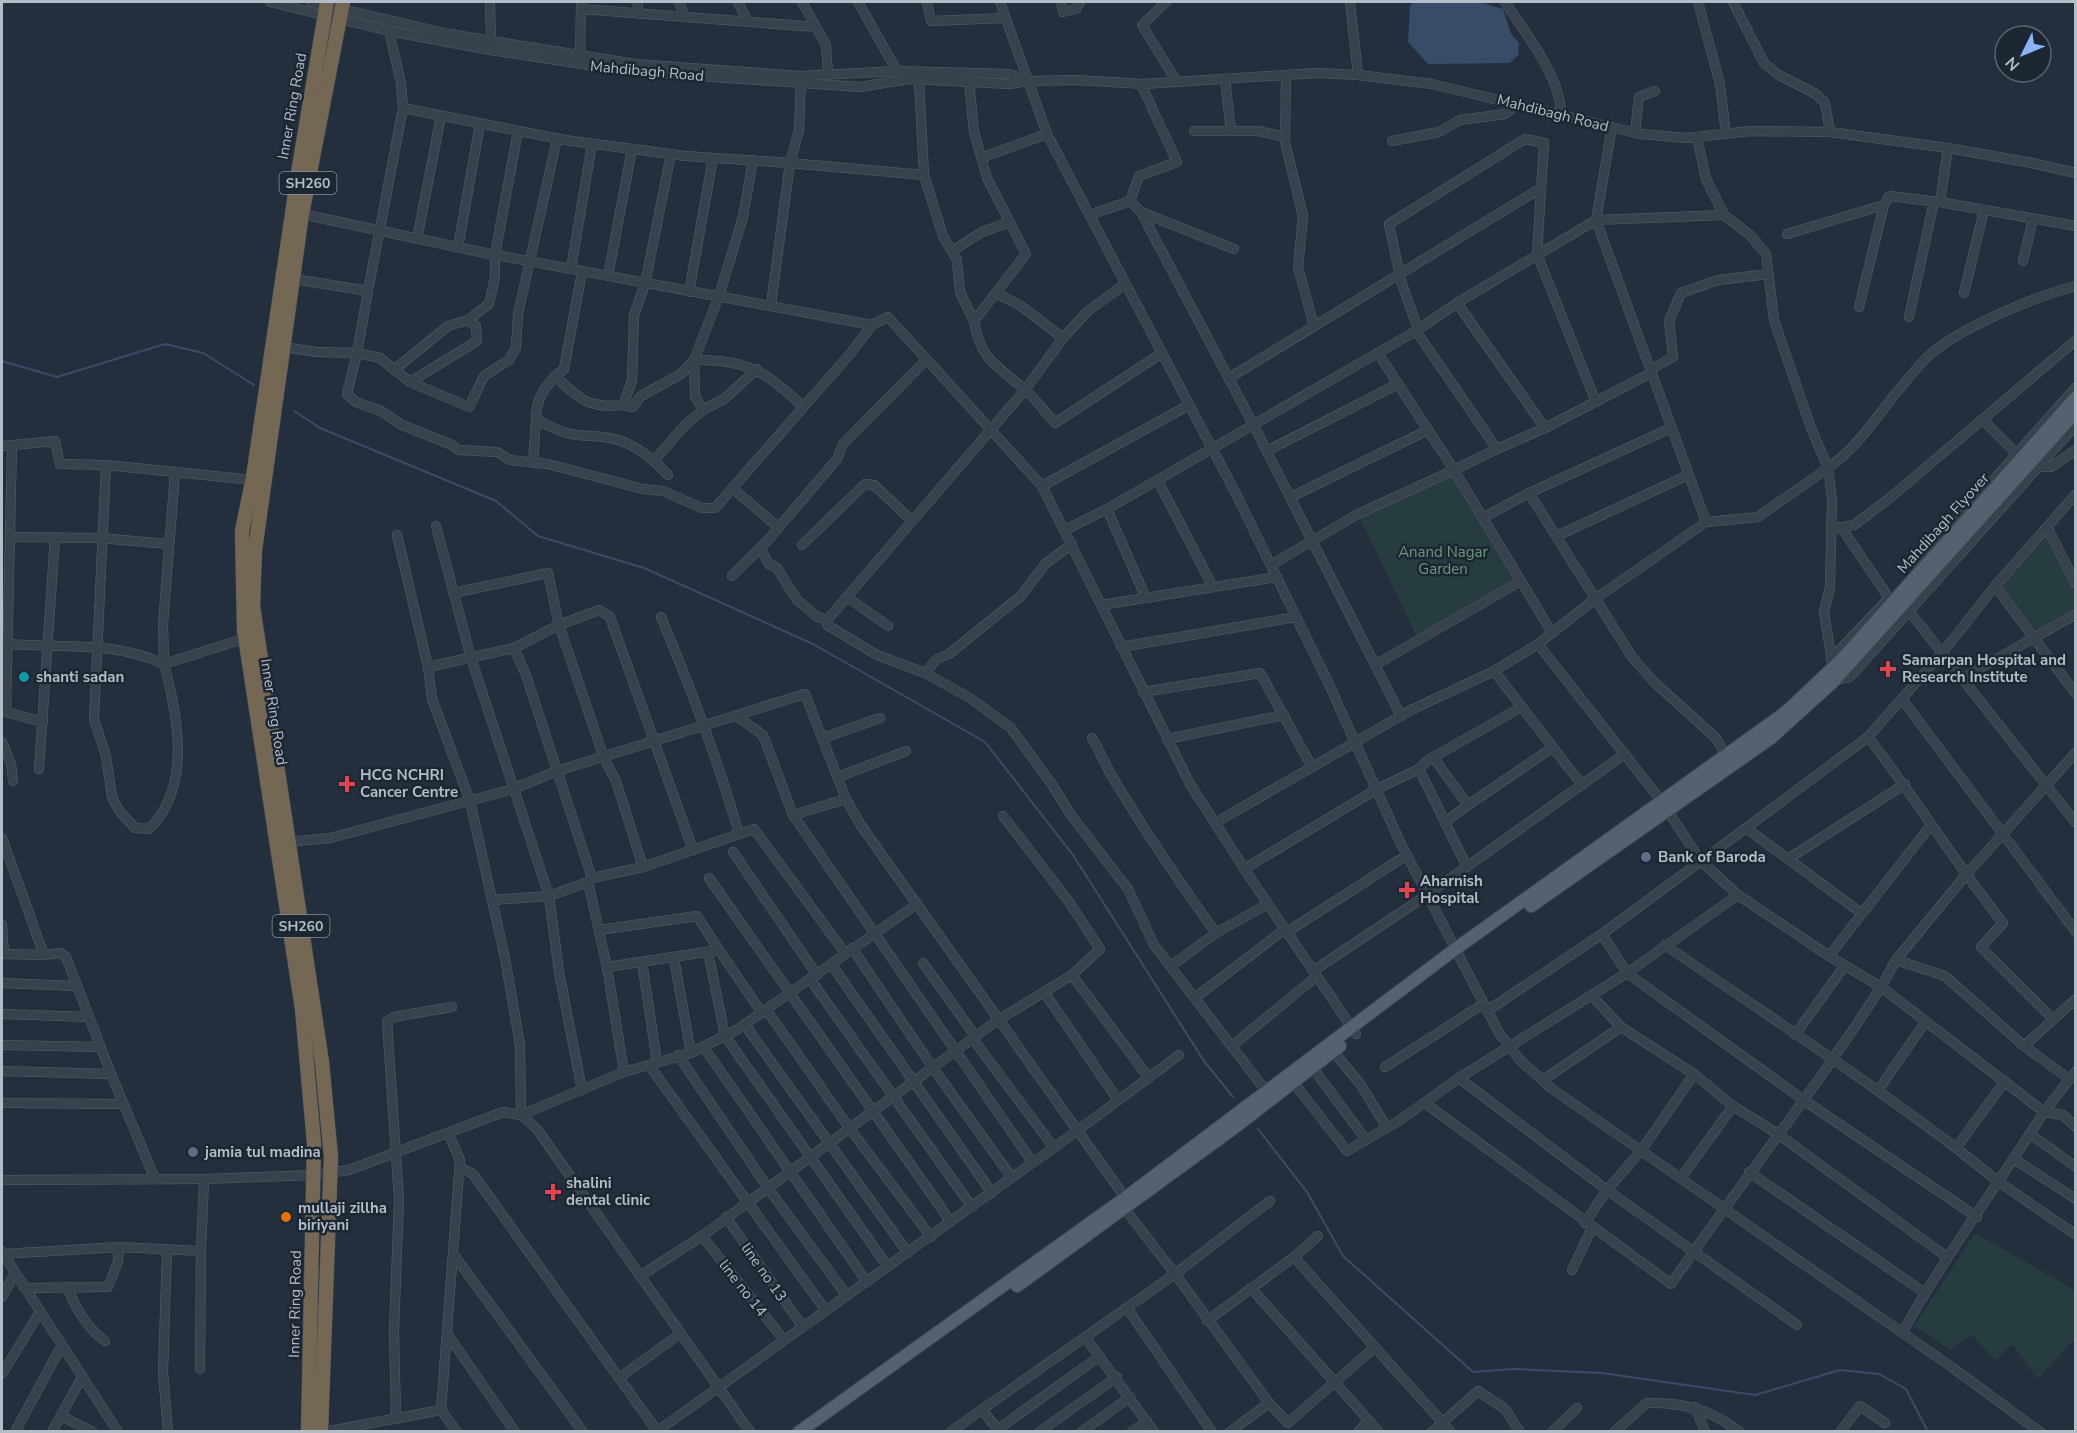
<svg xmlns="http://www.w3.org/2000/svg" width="2077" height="1433" font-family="'Nunito Sans',sans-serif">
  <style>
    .green { fill: #263c3f }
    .water { fill: #394c67 }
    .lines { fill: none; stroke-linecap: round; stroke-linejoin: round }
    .stream { stroke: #394c67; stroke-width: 2 }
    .minor-casing { stroke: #565f6c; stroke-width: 10 }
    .major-casing { stroke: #414a57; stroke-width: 14 }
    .highway-casing { stroke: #434c59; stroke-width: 15 }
    .minor { stroke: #38414e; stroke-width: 9 }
    .major { stroke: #56606e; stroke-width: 12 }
    .highway { stroke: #746855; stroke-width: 14 }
    .health-dot { fill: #e0444e; stroke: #1d2633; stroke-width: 2 }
    .culture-dot { fill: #0f9aa8; stroke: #1d2633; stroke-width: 2 }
    .service-dot { fill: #5c6f8a; stroke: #1d2633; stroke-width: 2 }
    .food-dot { fill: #e8710a; stroke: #1d2633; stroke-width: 2 }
    .labels { text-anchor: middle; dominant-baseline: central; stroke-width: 5; stroke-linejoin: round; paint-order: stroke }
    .shield { fill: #1d2633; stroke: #878f9c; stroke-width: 1.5 }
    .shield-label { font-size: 14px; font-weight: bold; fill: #b4bcc9 }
    .street-label { font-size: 15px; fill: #b4bcc9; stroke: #1d2633 }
    .park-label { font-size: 15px; fill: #6b9a76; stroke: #1d2633 }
    .poi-label { font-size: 15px; font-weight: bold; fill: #b4bcc9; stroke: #1d2633; text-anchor: start }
  </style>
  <rect width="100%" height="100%" fill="#242f3e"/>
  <!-- green -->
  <g class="green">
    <path d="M1454,470L1521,581L1418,639L1358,514Z"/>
    <path d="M2048,529L2075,584V614L2033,636L1995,586Z"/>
    <path d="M1975,1233L2075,1290V1339L2037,1379L2013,1344L1995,1360L1971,1334L1950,1350L1914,1326Z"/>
  </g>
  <!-- water -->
  <path class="water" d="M1414,2H1479L1503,9L1511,34L1519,43L1518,55L1510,63L1428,64L1408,42L1410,6Z"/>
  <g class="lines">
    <!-- stream -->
    <g class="stream">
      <path d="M2,361L57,377L165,344L203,353L254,385"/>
      <path d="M294,411L320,428L496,501L538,536L644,568L813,644L985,742L1073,855L1204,1061L1233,1097"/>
      <path d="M1258,1129L1307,1192L1343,1256L1473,1372L1514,1369L1602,1373L1755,1395L1840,1370L1879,1374L1906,1389L1928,1432"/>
    </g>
    <!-- minor casing -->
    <g class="minor-casing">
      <g id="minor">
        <path d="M270,2L389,31L490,50L627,71L860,87L909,79L1009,84L1028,81L1076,80L1144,84L1317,73L1358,75L1432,84L1640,134L1687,138L1750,131L1830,132L1948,148L2032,163L2076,173"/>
        <path d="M311,2L449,34L635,64L801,76L897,71L1009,74L1026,80"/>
        <path d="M490,2L491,42"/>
        <path d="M637,2L639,14"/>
        <path d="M679,2L685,17"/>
        <path d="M738,2L748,22"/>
        <path d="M802,2L826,45L828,74"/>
        <path d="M858,2L897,71"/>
        <path d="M927,2L931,21L1004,18"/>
        <path d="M1000,2L1047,134L1235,492L1327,680L1400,842L1499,1033L1520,1060L1551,1088L1953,1368L2040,1432"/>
        <path d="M1061,2L1063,12L1076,9L1080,2"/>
        <path d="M1166,2L1142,25L1177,82"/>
        <path d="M1350,2L1358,75"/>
        <path d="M1505,2C1524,31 1562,79 1561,115"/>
        <path d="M1698,2L1720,84L1726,134"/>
        <path d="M1733,2L1764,63L1777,74L1816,94L1825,103L1830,132"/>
        <path d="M581,9L816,27"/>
        <path d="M389,31L401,83L403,108"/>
        <path d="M580,62L581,2"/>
        <path d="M1286,75L1285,142L1303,216L1298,267L1314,326"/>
        <path d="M1225,79L1231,131"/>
        <path d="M919,80L924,175L943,236L957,260L960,292L974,321"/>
        <path d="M969,81L974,132L987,178L1026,254L974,321C980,359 996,365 1023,388C1035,398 1045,412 1055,423L1162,353"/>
        <path d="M1612,127L1596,220L1724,215L1706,179L1697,137"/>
        <path d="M1194,131H1258L1285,137"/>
        <path d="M1635,133L1639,97L1655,91"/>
        <path d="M1392,141L1439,132L1460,120L1505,114L1518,104"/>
        <path d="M1948,148L1940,202L2076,226"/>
        <path d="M981,158L1047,134"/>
        <path d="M1130,201L1139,176L1177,162L1141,84"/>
        <path d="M302,214L480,252L872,325L888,317L1042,486L1190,784L1251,879L1356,1034"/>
        <path d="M1089,215L1130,201L1141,212"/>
        <path d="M1787,234L1884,205"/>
        <path d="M417,239L441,116"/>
        <path d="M458,247L480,124"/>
        <path d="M1234,249L1141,212L1254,426L1401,716"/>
        <path d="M952,251L982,232L1010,222"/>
        <path d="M2023,261L2033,219"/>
        <path d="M571,269L592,144"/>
        <path d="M582,272L564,369C547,382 535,398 536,420C546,424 556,430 567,433C581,437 595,435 609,438C632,441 653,459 668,475"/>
        <path d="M608,276L632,149"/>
        <path d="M294,279L368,291L403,108L565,140L685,156L790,163L799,130L801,76"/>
        <path d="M368,291L357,353L380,358L410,382L469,407L484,376L509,360L516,348L518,314L557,139"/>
        <path d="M689,292L713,158"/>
        <path d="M996,293L1021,306L1063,338"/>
        <path d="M1964,293L1984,210"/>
        <path d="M771,305L790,163L924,175"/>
        <path d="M1859,307L1884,205L1889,196L1940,202"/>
        <path d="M1909,317L1934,201"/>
        <path d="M468,320L489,304L495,277V255L518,131"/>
        <path d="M1418,329L1401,281L1389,224L1525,139L1544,143L1537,254L1596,402"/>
        <path d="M1416,331L1497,449L1545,428"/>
        <path d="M284,347L316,352L357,353L347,394L356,402L381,411L402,425L452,445L458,450L497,452L510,460L548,464L643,489L663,491L702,508H715L850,354L872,325"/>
        <path d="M1378,353L1454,470L1497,449"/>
        <path d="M394,370L448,326L468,320L476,326L477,341L410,382"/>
        <path d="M1650,370L1673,357L1669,321L1681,293L1718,280L1769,274"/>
        <path d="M1651,373L1545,428L1457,303L1596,220L1706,522L1595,599L1538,644L1662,802L1700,860L1738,895L1829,956L1881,987L1896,960L1965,876L2076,752"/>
        <path d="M555,376C579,399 589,409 623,405L632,381L634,315L645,284L671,154"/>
        <path d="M1229,378L1541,188"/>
        <path d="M623,405L633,407L641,396L681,374L694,360C746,359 768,372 803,407"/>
        <path d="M703,410L695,396L694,360L719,296L743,217L753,160"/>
        <path d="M1982,419L2016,453"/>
        <path d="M1671,428L1529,493L1632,657L1654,682L1716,738L1728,759"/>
        <path d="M12,445L6,712L43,722"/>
        <path d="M2,446L55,441L60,464L106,465L253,480"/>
        <path d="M1267,451L1398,384"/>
        <path d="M654,461L685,425L703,410L724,399L757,369"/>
        <path d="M533,463L536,420"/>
        <path d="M2037,467H2051L2076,450"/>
        <path d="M175,473L163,624L164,664L246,638"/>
        <path d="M1158,481L1213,587"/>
        <path d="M1042,486L1189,405"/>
        <path d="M732,488L777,526"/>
        <path d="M2076,494L1995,586L2076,694"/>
        <path d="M1291,497L1428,430"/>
        <path d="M1484,517L1529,493"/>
        <path d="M1706,522L1758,517L1828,468L1811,428L1774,320L1766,254L1750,235L1724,215"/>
        <path d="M436,526L471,658L549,896L559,972L582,1090"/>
        <path d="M1841,527L1889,598"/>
        <path d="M1831,529L1854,525L1891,497L2076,340"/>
        <path d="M2048,529L2076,584"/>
        <path d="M1065,530L1107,509"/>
        <path d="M397,535L428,667L432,699L470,801L505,958L520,1045L521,1115L624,1072L691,1053L738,1029L917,904"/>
        <path d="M1557,536L1688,475"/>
        <path d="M10,537L100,538L168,544"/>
        <path d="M1072,544L1045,564L1021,596L949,654L937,659L925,673L877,655L827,625V620L1025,390L1063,338L1088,311L1125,284"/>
        <path d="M802,545L865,484L874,485L912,521"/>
        <path d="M760,548L769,564L777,568L797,600L816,616L827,620"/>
        <path d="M1271,565L1358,514L1454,470L1521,581L1375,665"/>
        <path d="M1918,565L2076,387"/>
        <path d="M732,576L768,540L837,459L843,444L926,360"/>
        <path d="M1521,581L1552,633"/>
        <path d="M453,593L548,573L559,625L604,758L616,781L643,867"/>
        <path d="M847,597L888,626"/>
        <path d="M1146,598L1107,509L1416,331L1457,303"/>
        <path d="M1101,605L1277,577"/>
        <path d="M1909,611L2076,823"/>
        <path d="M661,617C691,688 718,760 739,834"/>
        <path d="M8,644C61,648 115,641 164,664C178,716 192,787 149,829L135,828L120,812L112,797L106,756L94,719L106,465"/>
        <path d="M1121,647L1296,617"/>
        <path d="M514,648L526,675L592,878"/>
        <path d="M1831,659L1889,598"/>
        <path d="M428,667L514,648L559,625L599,610L610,617L693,850"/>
        <path d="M1833,668L1824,612L1830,587L1832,500L1828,468C1860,446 1877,415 1902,386C1911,375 1922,361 1933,352C1963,327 2038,295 2076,286"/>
        <path d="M1494,671L1582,785"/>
        <path d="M925,673L970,698L1011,728L1053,786L1071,815L1128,889L1154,945L1266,1091"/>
        <path d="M1963,678L2076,614"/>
        <path d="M1835,680L1850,677L2076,425"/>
        <path d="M1143,692L1260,673L1312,767"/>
        <path d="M1902,699L2076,932"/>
        <path d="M736,716L763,735L793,815"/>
        <path d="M1868,737C1915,797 1955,863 2003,923L1981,947L2053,1019"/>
        <path d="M823,738L880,718"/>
        <path d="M1092,738C1101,753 1107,769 1116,783C1147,834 1181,885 1216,933L1268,904"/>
        <path d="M1167,739L1284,715"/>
        <path d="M2,742L11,764L13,781"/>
        <path d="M1433,757L1468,805L1552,748"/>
        <path d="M39,769L55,537"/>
        <path d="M1419,769L1428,760L1520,708"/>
        <path d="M838,777L906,751"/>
        <path d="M846,799L793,815L1033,1163"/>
        <path d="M1003,816L1067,899L1100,949L1072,975L1044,992"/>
        <path d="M1445,822L1468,805"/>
        <path d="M1215,823L1411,710L1494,671L1538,644"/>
        <path d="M1746,828L1868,737L1943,652L1995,586"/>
        <path d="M2,838L44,955L2,954"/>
        <path d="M288,842L330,838L513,789L557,771L805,694L846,799L860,824L1129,1203"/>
        <path d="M733,852L817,975"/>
        <path d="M1788,859L1905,784"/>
        <path d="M1244,869L1377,789L1419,769L1467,867"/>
        <path d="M709,878L951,1222"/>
        <path d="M1738,895L1627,973L1805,1101L1977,1217"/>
        <path d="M492,900L549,896L588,882"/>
        <path d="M2,925L4,954"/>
        <path d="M599,930L697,916L719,950"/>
        <path d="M1287,932L1407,855"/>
        <path d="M1665,945C1762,1012 1862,1076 1956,1148L2005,1081"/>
        <path d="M852,948L933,1068L1012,1178"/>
        <path d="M708,952L725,1036L888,1267"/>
        <path d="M44,955L60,953L66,957L111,1074L155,1179"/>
        <path d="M1829,956L1931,825"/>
        <path d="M674,958L691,1053"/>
        <path d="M1896,960L1945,976L2024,1046L2076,999"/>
        <path d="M642,962L657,1062"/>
        <path d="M923,963L976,1037"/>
        <path d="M831,964L992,1193"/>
        <path d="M1171,966L1216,933"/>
        <path d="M607,967L719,950L762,1013"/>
        <path d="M1313,971L1427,895L1625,754"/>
        <path d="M1072,975L1149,1078"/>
        <path d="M810,979L972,1207"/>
        <path d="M2,983L77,986"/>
        <path d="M1196,997L1285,929"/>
        <path d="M766,1009L850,1129L931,1237"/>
        <path d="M1487,1011L1602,934"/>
        <path d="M2,1014L89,1017"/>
        <path d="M745,1025L908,1253"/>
        <path d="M1621,1027L1694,1074"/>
        <path d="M1795,1035L1845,965"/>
        <path d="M973,1039L1054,1148"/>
        <path d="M2,1045L101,1047"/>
        <path d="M1233,1045L1317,976"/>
        <path d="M703,1046L867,1282"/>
        <path d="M2024,1046L2068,1078"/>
        <path d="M1333,1051L1361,1085L1387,1128"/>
        <path d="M678,1055L768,1188L847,1296"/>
        <path d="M649,1065L826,1311"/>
        <path d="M1312,1067L1366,1140"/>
        <path d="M1385,1067L1483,1004"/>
        <path d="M2,1071L111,1074"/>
        <path d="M2076,1071L2044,1112L2063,1115L2076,1127"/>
        <path d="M624,1072L607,967L588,882L592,878L643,867L754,829L845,953"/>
        <path d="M1459,1078L1607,1190L1797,1325"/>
        <path d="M1543,1080L1621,1027L1592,996"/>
        <path d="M1293,1082L1347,1151L1400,1120L1459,1078L1627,973L1602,934L1746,828L1860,912"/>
        <path d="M1879,1089L1926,1021"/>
        <path d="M2,1103L123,1104"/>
        <path d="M1425,1103L1671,1284C1740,1184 1816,1089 1881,987L2044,1112C1997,1186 1945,1256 1902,1333"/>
        <path d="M2030,1134L2076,1167"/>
        <path d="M1956,1148L1999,1182L2076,1235"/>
        <path d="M2014,1159L2076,1199"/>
        <path d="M459,1167L473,1174L657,1431"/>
        <path d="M1749,1172L1925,1293"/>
        <path d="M1681,1178L1733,1106"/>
        <path d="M2,1180L204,1179L313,1175L349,1170L503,1112L521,1115L537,1129L750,1432"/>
        <path d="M726,1217L803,1327"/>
        <path d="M1585,1223L1607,1190L1641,1151L1694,1074L1733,1106L1778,1134L1947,1257"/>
        <path d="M702,1236L784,1340"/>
        <path d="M167,1250L163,1372L168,1432"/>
        <path d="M2,1252L118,1432"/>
        <path d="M3,1254L119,1247L201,1251L204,1179"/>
        <path d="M454,1255L583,1432"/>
        <path d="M1294,1257L1318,1236"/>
        <path d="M1572,1270L1592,1228"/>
        <path d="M640,1276L702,1236L998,1020L1044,992L1118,1100"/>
        <path d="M68,1287C74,1307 88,1329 105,1341"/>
        <path d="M24,1288L108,1287L118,1262L119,1247"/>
        <path d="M1251,1288L1379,1432"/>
        <path d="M2,1297L15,1273"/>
        <path d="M1127,1308L1212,1432"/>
        <path d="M1207,1321L1294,1257L1451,1432"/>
        <path d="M448,1335L515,1432"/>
        <path d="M1086,1338L1154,1432"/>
        <path d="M200,1369L201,1251"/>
        <path d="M2,1374L40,1312"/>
        <path d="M619,1378L681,1333"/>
        <path d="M1269,1403L1288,1423L1375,1347"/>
        <path d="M1695,1407L1705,1432"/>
        <path d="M441,1410L460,1160L448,1133"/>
        <path d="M982,1410L1000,1432"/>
        <path d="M61,1416L93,1432"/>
        <path d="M396,1419L394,1330L399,1200L387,1021L394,1017L452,1007"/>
        <path d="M15,1432L62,1345"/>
        <path d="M52,1432L82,1377"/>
        <path d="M324,1432L441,1410L457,1432"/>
        <path d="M656,1432L1077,1131L1179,1055"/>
        <path d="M950,1432L1175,1274L1125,1209"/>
        <path d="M994,1432L1100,1356"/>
        <path d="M1039,1432L1117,1377"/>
        <path d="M1081,1432L1130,1397"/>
        <path d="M1131,1432L1147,1421"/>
        <path d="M1230,1432L1269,1403L1175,1274L1270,1201"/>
        <path d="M1358,1432L1369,1421"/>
        <path d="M1432,1432L1478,1391L1505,1409L1520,1432"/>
        <path d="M1552,1432L1577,1408"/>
        <path d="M1614,1432L1647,1403C1684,1402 1711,1410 1740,1432"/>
        <path d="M1840,1432L1860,1406L1885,1423"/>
      </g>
    </g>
    <!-- major casing -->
    <g class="major-casing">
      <g id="major">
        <path d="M1531,906L1771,738L1835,680L2076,412"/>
        <path d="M1017,1286L1234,1128L1340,1046"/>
        <path d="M799,1432L1125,1198L1454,950L1786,712L1842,659L2076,397"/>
      </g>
    </g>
    <!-- highway casing -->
    <g class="highway-casing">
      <g id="highway">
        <path d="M308,1432L314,1143L302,1009L244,630L242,531L253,477L299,167L327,2"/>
        <path d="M321,1432L331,1157L322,1062L253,606L255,550L302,214L343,2"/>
      </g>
    </g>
    <!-- minor -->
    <use href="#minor" class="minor"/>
    <!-- major -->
    <use href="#major" class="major"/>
    <!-- highway -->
    <use href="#highway" class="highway"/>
  </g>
  <!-- markers -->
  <g class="health-dot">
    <path d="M1885 660h6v6h6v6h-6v6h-6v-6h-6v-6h6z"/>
    <path d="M344 775h6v6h6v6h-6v6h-6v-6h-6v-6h6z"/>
    <path d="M1404 881h6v6h6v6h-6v6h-6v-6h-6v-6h6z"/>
    <path d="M550 1183h6v6h6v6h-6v6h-6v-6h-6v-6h6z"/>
  </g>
  <circle class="culture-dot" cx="24" cy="677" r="6"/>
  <g class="service-dot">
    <circle cx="1646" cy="857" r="6"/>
    <circle cx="193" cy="1152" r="6"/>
  </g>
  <circle class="food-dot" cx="286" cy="1217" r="6"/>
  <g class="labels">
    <!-- shield labels -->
    <g class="shield">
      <rect x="279.5" y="172" width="57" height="22" rx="4.5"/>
      <rect x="272.5" y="915" width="57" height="22" rx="4.5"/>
    </g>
    <g class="shield-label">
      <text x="308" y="183">SH260</text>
      <text x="301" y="926">SH260</text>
    </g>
    <!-- street labels -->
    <g class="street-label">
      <text transform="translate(647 71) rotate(5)">Mahdibagh Road</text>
      <text transform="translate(292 106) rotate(-80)">Inner Ring Road</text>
      <text transform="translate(1553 113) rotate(14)">Mahdibagh Road</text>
      <text transform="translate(1943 523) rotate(-48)">Mahdibagh Flyover</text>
      <text transform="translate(274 712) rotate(81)">Inner Ring Road</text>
      <text transform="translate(764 1272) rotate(55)">line no 13</text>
      <text transform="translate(743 1288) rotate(52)">line no 14</text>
      <text transform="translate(295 1304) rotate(-89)">Inner Ring Road</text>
    </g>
    <!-- park labels -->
    <g class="park-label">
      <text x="1443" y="552">Anand Nagar<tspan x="1443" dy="17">Garden</tspan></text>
    </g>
    <!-- poi labels -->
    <g class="poi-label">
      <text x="1902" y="660">Samarpan Hospital and<tspan x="1902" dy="17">Research Institute</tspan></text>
      <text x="36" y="677">shanti sadan</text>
      <text x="360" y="775">HCG NCHRI<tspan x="360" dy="17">Cancer Centre</tspan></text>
      <text x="1658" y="857">Bank of Baroda</text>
      <text x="1420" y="881">Aharnish<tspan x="1420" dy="17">Hospital</tspan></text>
      <text x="205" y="1152">jamia tul madina</text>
      <text x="566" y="1183">shalini<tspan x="566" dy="17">dental clinic</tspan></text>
      <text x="298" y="1208">mullaji zillha<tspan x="298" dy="17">biriyani</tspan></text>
    </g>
  </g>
  <!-- border -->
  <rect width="2077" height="1433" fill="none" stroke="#b4bcc9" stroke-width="6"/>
  <!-- north arrow -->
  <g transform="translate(2023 54) rotate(227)"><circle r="28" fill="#1d2633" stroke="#59626f" stroke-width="1.5"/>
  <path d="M0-4.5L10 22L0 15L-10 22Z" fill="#8ab4f8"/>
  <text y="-9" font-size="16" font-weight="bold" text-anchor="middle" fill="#b4bcc9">N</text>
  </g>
</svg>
